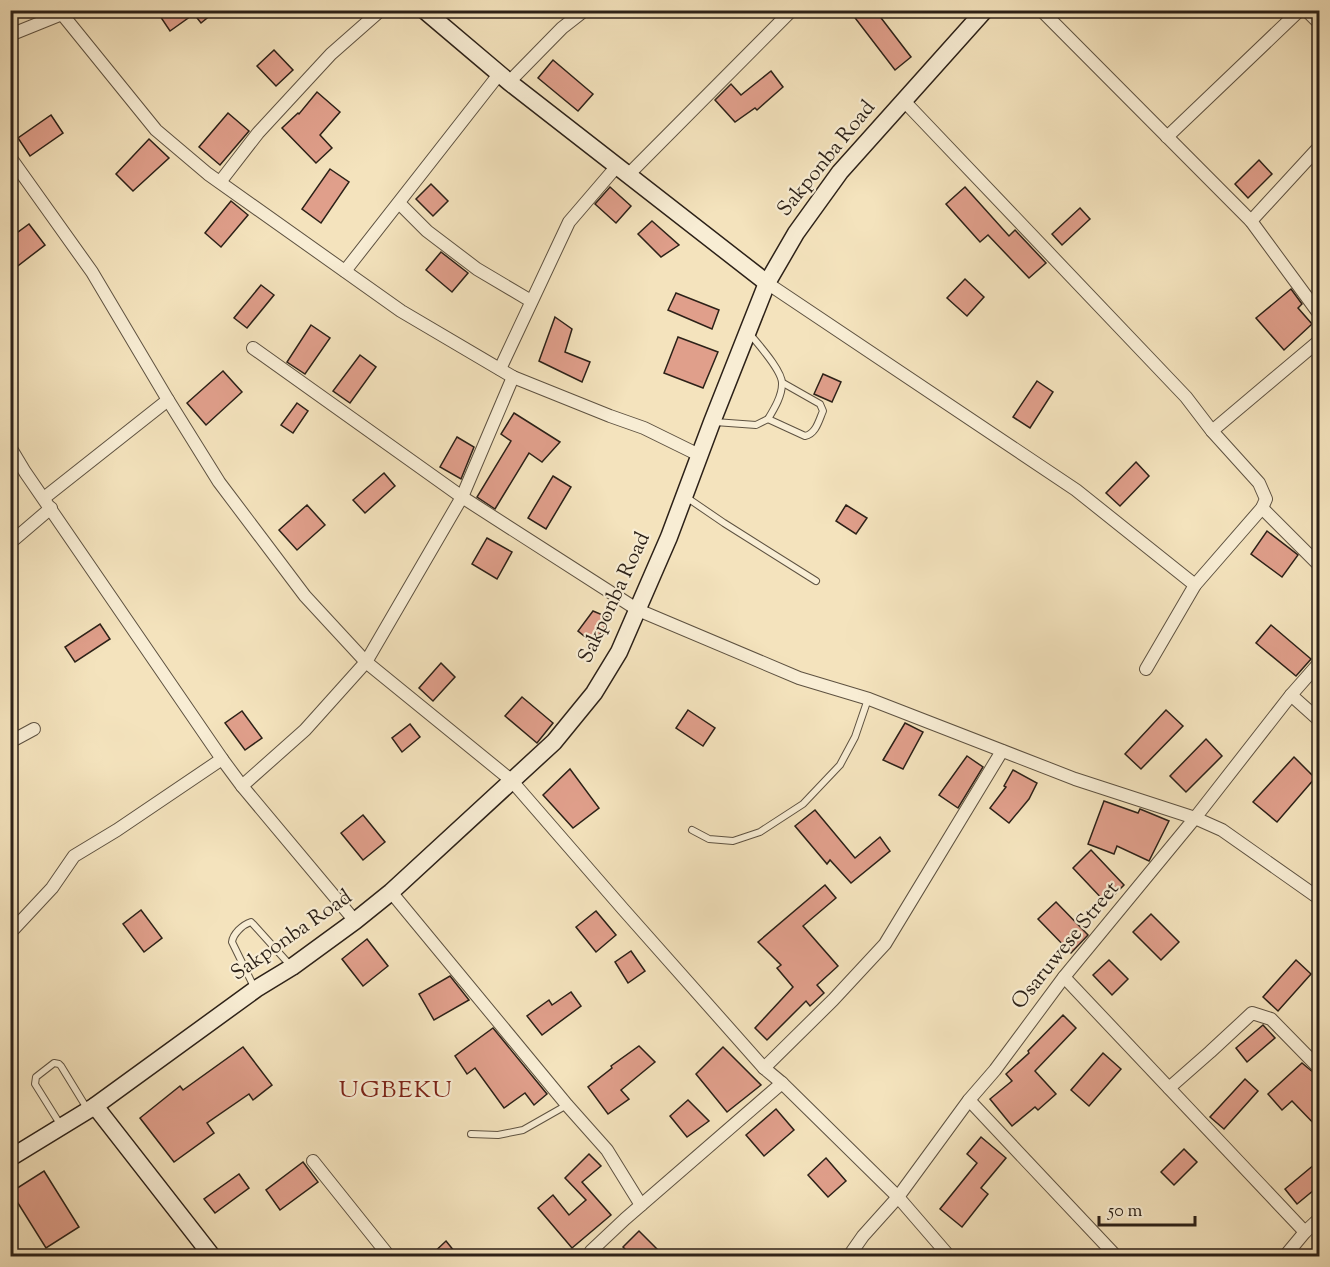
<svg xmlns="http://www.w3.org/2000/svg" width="1330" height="1267" font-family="'Sorts Mill Goudy',serif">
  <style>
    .building { fill: #e09f8b; stroke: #2c2118; stroke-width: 1.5 }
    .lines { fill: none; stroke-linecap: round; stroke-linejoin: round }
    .lane-casing { stroke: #5e5241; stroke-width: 8 }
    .street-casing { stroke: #5e5241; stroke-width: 14 }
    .secondary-casing { stroke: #2c2118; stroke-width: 19 }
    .lane { stroke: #f8edd4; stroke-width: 6 }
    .street { stroke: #f8edd4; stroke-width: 12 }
    .secondary { stroke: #f8edd4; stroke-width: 16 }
    .labels { text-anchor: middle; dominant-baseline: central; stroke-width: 4.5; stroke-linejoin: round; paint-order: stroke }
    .street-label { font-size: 21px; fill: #2c2118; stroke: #f8edd4 }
    .quarter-label { font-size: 24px; letter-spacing: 1.5px; fill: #7a1f14; stroke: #f8edd4 }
  </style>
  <rect width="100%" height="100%" fill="#f4e3bd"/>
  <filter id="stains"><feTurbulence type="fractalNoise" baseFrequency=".00333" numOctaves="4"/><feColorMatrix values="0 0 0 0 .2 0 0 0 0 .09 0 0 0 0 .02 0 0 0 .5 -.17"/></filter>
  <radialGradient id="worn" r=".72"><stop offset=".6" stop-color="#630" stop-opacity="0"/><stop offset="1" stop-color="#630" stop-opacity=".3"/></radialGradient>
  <!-- building -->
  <g class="building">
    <path d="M156,10H217L201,23L194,14L170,31Z"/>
    <path d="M849,10H875L911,57L895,70Z"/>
    <path d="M274,50L293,70L276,86L257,66Z"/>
    <path d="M553,60L593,94L578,111L538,78Z"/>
    <path d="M771,71L783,87L757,110L755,108L735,122L715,100L731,84L741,95Z"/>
    <path d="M317,92L340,112L320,135L332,148L316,163L282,128L298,113L299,114Z"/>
    <path d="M228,113L249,131L220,165L199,147Z"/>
    <path d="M51,115L63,133L30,156L18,138Z"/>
    <path d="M149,139L169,158L133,191L116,174Z"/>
    <path d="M1259,160L1272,174L1248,198L1235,184Z"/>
    <path d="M330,169L349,182L321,223L302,209Z"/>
    <path d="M431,184L448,201L433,216L416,199Z"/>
    <path d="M610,187L631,206L616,223L595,204Z"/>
    <path d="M965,187L1009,236L1015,230L1046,263L1029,278L988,235L980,242L946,204Z"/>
    <path d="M231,201L248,215L221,247L205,233Z"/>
    <path d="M1080,208L1090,219L1062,245L1052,234Z"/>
    <path d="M652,221L679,245L661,257L638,234Z"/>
    <path d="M29,224L45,245L10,272V238Z"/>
    <path d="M441,252L468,273L452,292L426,270Z"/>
    <path d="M965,279L984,297L967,316L947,298Z"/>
    <path d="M261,285L274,295L247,328L234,318Z"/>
    <path d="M1291,289L1302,304L1298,308L1312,324L1284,350L1256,318Z"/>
    <path d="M676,293L719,310L712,329L668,310Z"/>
    <path d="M555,317L572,329L565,352L590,362L582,382L539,361Z"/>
    <path d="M311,325L330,338L305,374L287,362Z"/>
    <path d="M678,337L718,352L703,388L664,373Z"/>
    <path d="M360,355L376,367L350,403L333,391Z"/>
    <path d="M223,371L242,392L206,425L187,403Z"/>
    <path d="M823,374L841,382L832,402L814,394Z"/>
    <path d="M1037,381L1053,392L1030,428L1013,417Z"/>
    <path d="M297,403L308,411L293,433L281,425Z"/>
    <path d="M514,413L560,442L542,462L529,453L495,509L477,497L511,441L501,434Z"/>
    <path d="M457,437L474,447L461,479L440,467Z"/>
    <path d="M1136,462L1149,476L1120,506L1106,493Z"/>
    <path d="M384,473L395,486L365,513L353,500Z"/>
    <path d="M553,476L571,487L546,529L528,518Z"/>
    <path d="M307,505L325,525L297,550L279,530Z"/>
    <path d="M846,505L867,518L856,534L836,521Z"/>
    <path d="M1267,531L1298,555L1282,577L1251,554Z"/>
    <path d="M487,538L512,552L497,579L472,564Z"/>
    <path d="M593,611L610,618L594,644L578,631Z"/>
    <path d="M100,624L110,639L75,662L65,647Z"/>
    <path d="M1271,625L1311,659L1296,676L1256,643Z"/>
    <path d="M441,663L455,677L433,701L419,688Z"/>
    <path d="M522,697L553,723L537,743L505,716Z"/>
    <path d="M688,710L715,728L703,746L676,728Z"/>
    <path d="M1166,710L1183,726L1141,769L1125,754Z"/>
    <path d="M242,711L262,738L245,750L225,723Z"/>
    <path d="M905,723L923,732L903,769L883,760Z"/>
    <path d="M410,724L420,737L402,752L392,738Z"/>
    <path d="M1206,739L1222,756L1186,792L1170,776Z"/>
    <path d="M967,756L983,767L958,808L939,795Z"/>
    <path d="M1294,757L1315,778L1277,822L1253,802Z"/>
    <path d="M570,769L599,808L573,828L543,795Z"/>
    <path d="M1013,770L1037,783L1029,799L1009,823L990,808L1006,787L1004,786Z"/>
    <path d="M1104,801L1138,813L1140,809L1169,821L1149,861L1117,846L1114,854L1088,844Z"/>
    <path d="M815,810L855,858L880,837L890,851L851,883L830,860L827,864L795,826Z"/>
    <path d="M363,815L385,842L363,860L341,833Z"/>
    <path d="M1091,850L1124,885L1106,903L1073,868Z"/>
    <path d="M825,885L836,898L803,926L838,966L817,985L824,993L810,1006L806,1001L767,1040L755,1028L793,987L777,968L781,965L758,942Z"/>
    <path d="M1056,902L1088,935L1071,953L1038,919Z"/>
    <path d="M141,910L162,938L144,952L123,924Z"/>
    <path d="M596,911L616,935L596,952L576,927Z"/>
    <path d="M1151,914L1179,942L1161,960L1133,932Z"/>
    <path d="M367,939L388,966L363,986L342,959Z"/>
    <path d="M631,951L645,971L628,983L615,962Z"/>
    <path d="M1109,960L1128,979L1112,995L1093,975Z"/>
    <path d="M1296,960L1311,974L1278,1011L1263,997Z"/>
    <path d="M450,976L469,1000L434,1020L419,994Z"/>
    <path d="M571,992L581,1006L542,1035L527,1016L549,1000L552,1005Z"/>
    <path d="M1063,1015L1076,1028L1035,1071L1056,1094L1038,1110L1035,1107L1012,1126L990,1099L1012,1081L1006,1074L1029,1053L1028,1051Z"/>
    <path d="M1263,1025L1275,1038L1247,1062L1236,1048Z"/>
    <path d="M493,1028L547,1094L534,1105L525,1093L504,1108L475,1068L467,1074L455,1056Z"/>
    <path d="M639,1046L655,1062L621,1090L629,1099L608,1114L588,1087L612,1068L611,1066Z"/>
    <path d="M243,1047L272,1085L253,1100L249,1094L207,1123L214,1133L174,1162L140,1118L180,1086L183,1090Z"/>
    <path d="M723,1047L761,1085L727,1112L696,1074Z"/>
    <path d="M1103,1053L1121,1069L1089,1106L1071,1090Z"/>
    <path d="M1302,1063L1320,1078V1130L1292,1101L1282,1110L1268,1094Z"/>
    <path d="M1245,1079L1258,1091L1224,1129L1210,1117Z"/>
    <path d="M688,1100L709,1121L687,1137L670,1116Z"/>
    <path d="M776,1109L794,1130L764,1156L746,1135Z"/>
    <path d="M981,1137L1006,1158L981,1188L988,1194L962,1227L940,1209L977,1163L967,1154Z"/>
    <path d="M1184,1149L1197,1162L1174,1185L1161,1172Z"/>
    <path d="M589,1154L601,1166L582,1182L611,1215L572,1248L538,1208L553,1195L569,1215L586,1200L565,1178Z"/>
    <path d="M826,1158L846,1181L828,1197L808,1175Z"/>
    <path d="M303,1162L318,1182L280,1210L266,1190Z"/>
    <path d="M1315,1164L1320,1169V1185L1297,1204L1285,1189Z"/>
    <path d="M44,1171L79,1227L46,1248L11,1192Z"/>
    <path d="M239,1174L249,1188L215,1213L204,1199Z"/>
    <path d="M639,1231L665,1257H618L625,1249L623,1247Z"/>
    <path d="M446,1241L459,1257H429Z"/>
  </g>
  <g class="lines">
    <!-- lane casing -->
    <g class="lane-casing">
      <g id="lane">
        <path d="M768,419L805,436C816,434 819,420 823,411L820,404L783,383"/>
        <path d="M715,422L756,425L768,419C774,409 782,396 782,384C783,371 757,343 749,333"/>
        <path d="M686,497L724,523L816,581"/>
        <path d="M692,830L709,839L733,841L760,832L803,804L840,765L855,737L868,699"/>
        <path d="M255,989L232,942C233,934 242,925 251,922L253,924L290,965"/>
        <path d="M60,1124L35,1084L36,1077L54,1063L59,1064L61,1066L88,1110"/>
        <path d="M471,1134L498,1135L523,1130L567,1105"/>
      </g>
    </g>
    <!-- street casing -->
    <g class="street-casing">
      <g id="street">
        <path d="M1041,10L1251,221L1320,315"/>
        <path d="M1306,10L1320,24"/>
        <path d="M62,14L156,130L208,174L401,311L513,377L610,416L644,428L699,455"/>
        <path d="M10,35L62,14L66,10"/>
        <path d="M509,82L562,28L585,10"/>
        <path d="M904,101L1186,397L1212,431L1259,483L1266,499L1262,508L1195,585L1146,669"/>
        <path d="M1167,137L1300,10"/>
        <path d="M10,157L92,272L168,400L219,482L305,596L366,662L511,780L623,909L764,1068L782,1083L898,1197L949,1256"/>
        <path d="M628,175L792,10"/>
        <path d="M220,182L258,133L331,54L381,10"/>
        <path d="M399,203L427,231L477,269L531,301"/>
        <path d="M1251,221L1320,146"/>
        <path d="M345,271L500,73"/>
        <path d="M767,283L1076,490L1195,585"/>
        <path d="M253,348L462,497L638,610L799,678L869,699L1075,779L1195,818L1222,830L1320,899"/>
        <path d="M500,369L569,222L617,166"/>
        <path d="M1212,431L1320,340"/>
        <path d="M10,447L25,472L222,759L242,786L355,921"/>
        <path d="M44,498L168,400"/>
        <path d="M1262,508L1320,566"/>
        <path d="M10,543L51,508"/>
        <path d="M1291,695L1320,721"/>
        <path d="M10,742L34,729"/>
        <path d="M242,786L305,730L366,662L462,497L513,377"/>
        <path d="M391,892L567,1105L607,1150L641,1205"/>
        <path d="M10,933L52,888L74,856L117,830L222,759"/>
        <path d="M1064,977L1305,1232"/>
        <path d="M764,1068L833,1000L885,944L1002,751"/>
        <path d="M1169,1088L1210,1052L1252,1013L1271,1019L1320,1069"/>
        <path d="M969,1100L1116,1256"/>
        <path d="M313,1161L389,1256"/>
        <path d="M589,1256L591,1251L625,1219L782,1083"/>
        <path d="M849,1256L863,1236L898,1197L969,1100L995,1070L1064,977L1195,818L1291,695L1320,662"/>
        <path d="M1285,1256L1305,1232L1320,1218"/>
      </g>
    </g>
    <!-- secondary casing -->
    <g class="secondary-casing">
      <g id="secondary">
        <path d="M424,10L509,82L767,283"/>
        <path d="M95,1106L212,1256"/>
        <path d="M10,1158L95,1106L256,989L292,967L355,921L391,892L554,742L594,693L619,652L669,537L712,422L767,283L796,233L840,172L985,10"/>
      </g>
    </g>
    <!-- lane -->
    <use href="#lane" class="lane"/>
    <!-- street -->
    <use href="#street" class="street"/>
    <!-- secondary -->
    <use href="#secondary" class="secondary"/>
  </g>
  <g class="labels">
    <!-- street labels -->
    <g class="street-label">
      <text transform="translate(827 159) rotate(-51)">Sakponba Road</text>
      <text transform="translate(615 598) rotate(-65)">Sakponba Road</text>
      <text transform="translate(292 936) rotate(-35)">Sakponba Road</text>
      <text transform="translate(1066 946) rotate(-51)">Osaruwese Street</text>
    </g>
    <!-- quarter labels -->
    <g class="quarter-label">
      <text x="396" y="1091">UGBEKU</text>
    </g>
  </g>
  <!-- margin -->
  <rect width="1330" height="1267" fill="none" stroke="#f4e3bd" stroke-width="36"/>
  <rect x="12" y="12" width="1306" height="1243" fill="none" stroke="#2c2118" stroke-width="3"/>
  <rect x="18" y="18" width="1294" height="1231" fill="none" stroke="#2c2118" stroke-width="1.5"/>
  <!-- scale -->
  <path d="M1099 1216v9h96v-9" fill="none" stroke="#2c2118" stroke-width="3"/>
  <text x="1108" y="1216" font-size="18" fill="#2c2118" stroke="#f8edd4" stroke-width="4.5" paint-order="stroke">50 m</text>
  <rect width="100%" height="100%" filter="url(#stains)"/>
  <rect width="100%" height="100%" fill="url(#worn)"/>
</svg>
